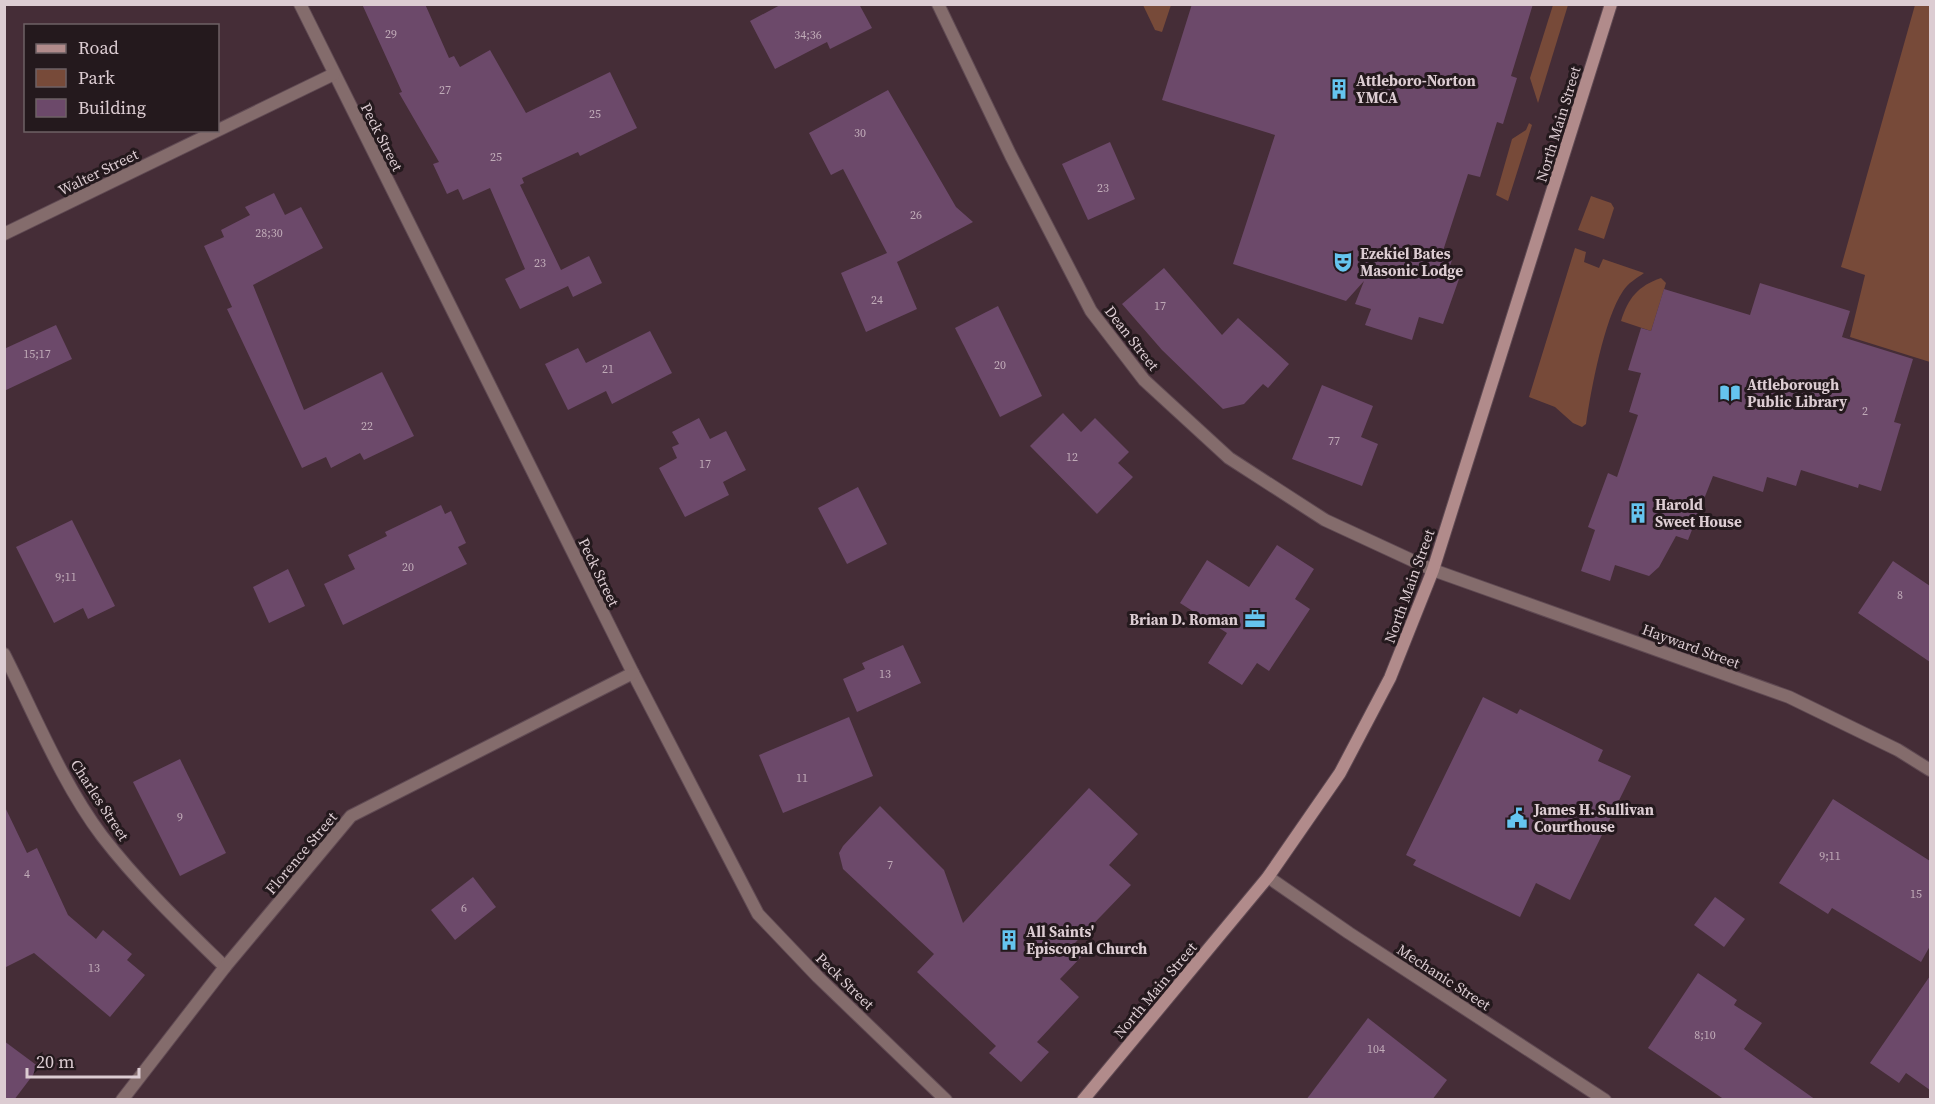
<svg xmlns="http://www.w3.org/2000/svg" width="1935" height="1104" font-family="'Source Serif 4',serif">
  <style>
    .green { fill: #774a39 }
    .building { fill: #6c496a }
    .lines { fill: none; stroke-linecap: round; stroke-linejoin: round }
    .minor-casing { stroke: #604a53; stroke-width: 14 }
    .secondary-casing { stroke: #604a53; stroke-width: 14 }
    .minor { stroke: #846c6c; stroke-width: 12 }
    .secondary { stroke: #b18b8b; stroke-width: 12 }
    .labels { text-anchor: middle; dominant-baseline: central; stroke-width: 6; stroke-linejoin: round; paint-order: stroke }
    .number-label { font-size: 12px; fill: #c0abb8 }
    .poi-label { font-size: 15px; font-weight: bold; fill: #dcccd2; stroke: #24191d; text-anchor: start }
    .street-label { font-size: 15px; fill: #dcccd2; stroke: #24191d }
  </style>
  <rect width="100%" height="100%" fill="#452d37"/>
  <!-- green -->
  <g class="green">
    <path d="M1143,5H1171L1162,32L1155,30Z"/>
    <path d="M1553,5H1568L1538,103L1530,78Z"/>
    <path d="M1915,5H1930V362L1850,337L1865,275L1841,267Z"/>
    <path d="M1529,123L1532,125L1508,201L1496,195L1512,139L1526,130Z"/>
    <path d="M1591,196L1611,203L1614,208L1604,239L1578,230Z"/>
    <path d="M1575,248L1586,252L1584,262L1599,268L1603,259L1644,273C1637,278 1628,283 1623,291C1604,319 1591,390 1586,424L1582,427L1573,423L1555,407L1529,397Z"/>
    <path d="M1661,278L1666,283L1651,331L1621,321C1628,298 1638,286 1661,278Z"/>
  </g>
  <!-- building -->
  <g class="building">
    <path d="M362,4H425L449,58L454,56L460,67L490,50L526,113L610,72L637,128L580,156L578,152L522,178L524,183L520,185L561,270L589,256L602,283L573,297L568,286L520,309L505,279L525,269L490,188L463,200L458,189L447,194L433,164L439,162L399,93L402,92Z"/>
    <path d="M782,4H859L872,28L830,49L827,42L775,69L750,21Z"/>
    <path d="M1192,4H1533L1511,76L1517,78L1503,124L1497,122L1480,177L1468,174L1441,257L1452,260L1447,275L1459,279L1443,324L1419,317L1412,340L1365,325L1371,309L1355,304L1364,281L1346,301L1233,264L1275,135L1162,100Z"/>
    <path d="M888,90L956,207L973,222L897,262L917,309L866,332L841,273L887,253L843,169L831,175L809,133Z"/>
    <path d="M1110,142L1135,199L1088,220L1062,164Z"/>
    <path d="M274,193L285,215L301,207L323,248L253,285L304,410L382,372L414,436L364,460L360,453L331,468L326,457L302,468L227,309L232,307L204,246L224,237L221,230L250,215L245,207Z"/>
    <path d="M1164,268L1222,335L1238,318L1289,364L1268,388L1263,384L1244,404L1223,409L1162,350L1122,304Z"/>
    <path d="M1760,283L1850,311L1842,337L1913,359L1894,422L1901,424L1881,491L1859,484L1858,488L1801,470L1796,486L1767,477L1763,492L1713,476L1688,540L1676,536L1659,567L1649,576L1615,565L1610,581L1581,571L1595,530L1588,527L1608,473L1617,477L1638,415L1629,412L1641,373L1628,370L1641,328L1651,331L1664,289L1750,315Z"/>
    <path d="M998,306L1042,396L1000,417L955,328Z"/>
    <path d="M56,325L72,359L4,391V349Z"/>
    <path d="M650,331L672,373L612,404L606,391L568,410L545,364L578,348L586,363Z"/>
    <path d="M1322,385L1373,406L1361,437L1378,444L1362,486L1292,459Z"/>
    <path d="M1063,413L1081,432L1095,418L1129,452L1118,463L1133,477L1097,514L1030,446Z"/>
    <path d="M699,418L710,439L726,431L746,470L723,482L729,495L685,517L659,468L677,458L672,447L679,444L672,432Z"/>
    <path d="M858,487L887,544L847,564L818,508Z"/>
    <path d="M441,505L445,514L451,511L466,543L458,547L467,564L343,625L324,584L355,569L348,555L387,536L385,532Z"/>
    <path d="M72,520L115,606L88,619L83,608L54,623L16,547Z"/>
    <path d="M1277,545L1314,569L1295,599L1310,609L1269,671L1257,663L1242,685L1208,663L1227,633L1180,603L1207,560L1249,587Z"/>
    <path d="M1893,561L1930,586V662L1858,613Z"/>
    <path d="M288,569L305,606L269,623L253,587Z"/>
    <path d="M903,645L921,683L857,712L843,679L865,669L862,663Z"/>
    <path d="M1483,697L1517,714L1520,709L1603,750L1598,761L1631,776L1570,900L1536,883L1520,917L1413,865L1416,860L1406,855Z"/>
    <path d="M849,717L873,776L783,813L759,755Z"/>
    <path d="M180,759L226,853L180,876L133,782Z"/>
    <path d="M1089,788L1138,834L1109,865L1131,885L1074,944L1084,954L1060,979L1079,997L1037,1042L1049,1052L1021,1082L989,1053L996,1046L917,972L934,954L843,869L839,853L843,846L880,806L944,870L963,923Z"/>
    <path d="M1833,799L1930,861V946L1921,962L1832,908L1828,914L1779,883Z"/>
    <path d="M4,805L27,853L37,848L68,915L96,939L103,930L132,954L127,960L145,975L110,1017L34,953L4,968Z"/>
    <path d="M473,877L496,907L455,940L431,910Z"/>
    <path d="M1715,897L1745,919L1724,947L1694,925Z"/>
    <path d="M1698,973L1737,1000L1734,1005L1762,1023L1744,1049L1816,1100H1725L1648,1048Z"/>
    <path d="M1930,976V1090L1906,1073L1899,1083L1870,1063Z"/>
    <path d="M1368,1018L1447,1080L1432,1100H1306Z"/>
    <path d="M4,1041L39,1067L14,1100H4Z"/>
  </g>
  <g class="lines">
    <!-- minor casing -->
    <g class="minor-casing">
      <g id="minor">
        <path d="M300,4L633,673L758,914L818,977L946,1100"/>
        <path d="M938,4L1011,156L1091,311L1144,380L1229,458L1325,520L1433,570L1789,697L1898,750L1930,770"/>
        <path d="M4,234L334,74"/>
        <path d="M4,654C34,713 62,783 102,836C139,884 182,925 225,967"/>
        <path d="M1268,877L1349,933L1605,1100"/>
        <path d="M122,1100L225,967L351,816L633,673"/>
      </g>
    </g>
    <!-- secondary casing -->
    <g class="secondary-casing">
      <path id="secondary" d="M1083,1100L1268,877L1340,773L1390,678L1433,570L1611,4"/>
    </g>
    <!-- minor -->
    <use href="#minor" class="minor"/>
    <!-- secondary -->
    <use href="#secondary" class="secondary"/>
  </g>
  <!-- icons -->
  <defs>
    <g id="building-bare" transform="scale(1.62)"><path d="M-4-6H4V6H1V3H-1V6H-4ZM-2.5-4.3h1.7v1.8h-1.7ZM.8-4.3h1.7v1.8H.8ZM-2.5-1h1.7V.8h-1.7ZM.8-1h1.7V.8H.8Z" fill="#65c4ef" stroke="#24191d" stroke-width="2.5" paint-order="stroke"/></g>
    <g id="theatre-bare" transform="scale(1.62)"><path d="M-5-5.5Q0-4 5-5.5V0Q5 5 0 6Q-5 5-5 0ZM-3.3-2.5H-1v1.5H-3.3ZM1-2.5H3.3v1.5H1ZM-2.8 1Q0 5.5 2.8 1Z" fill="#65c4ef" stroke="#24191d" stroke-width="2.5" paint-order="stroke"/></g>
    <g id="library-bare" transform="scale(1.62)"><path d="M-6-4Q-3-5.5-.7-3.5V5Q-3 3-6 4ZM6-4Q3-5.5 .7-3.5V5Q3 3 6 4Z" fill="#65c4ef" stroke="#24191d" stroke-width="2.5" paint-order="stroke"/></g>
    <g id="office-bare" transform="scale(1.62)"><path d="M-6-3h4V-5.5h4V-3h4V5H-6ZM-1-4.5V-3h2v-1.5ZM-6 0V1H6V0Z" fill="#65c4ef" stroke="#24191d" stroke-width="2.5" paint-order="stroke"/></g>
    <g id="civic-bare" transform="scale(1.62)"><path d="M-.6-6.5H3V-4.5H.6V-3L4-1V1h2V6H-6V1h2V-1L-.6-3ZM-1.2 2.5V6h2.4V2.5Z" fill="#65c4ef" stroke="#24191d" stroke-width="2.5" paint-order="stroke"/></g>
  </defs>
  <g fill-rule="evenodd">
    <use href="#building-bare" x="1339" y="89"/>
    <use href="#theatre-bare" x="1343" y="262"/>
    <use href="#library-bare" x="1730" y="393"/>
    <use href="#building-bare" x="1638" y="513"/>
    <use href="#office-bare" x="1255" y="619"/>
    <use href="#civic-bare" x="1517" y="818"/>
    <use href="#building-bare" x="1009" y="940"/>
  </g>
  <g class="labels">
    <!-- number labels -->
    <g class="number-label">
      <text x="391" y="34">29</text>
      <text x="808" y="35">34;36</text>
      <text x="445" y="90">27</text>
      <text x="595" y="114">25</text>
      <text x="860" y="133">30</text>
      <text x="496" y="157">25</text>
      <text x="1103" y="188">23</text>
      <text x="916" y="215">26</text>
      <text x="269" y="233">28;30</text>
      <text x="540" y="263">23</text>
      <text x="877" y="300">24</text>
      <text x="1160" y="306">17</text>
      <text x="37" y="354">15;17</text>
      <text x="1000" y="365">20</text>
      <text x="608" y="369">21</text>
      <text x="1865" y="411">2</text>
      <text x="367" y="426">22</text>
      <text x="1334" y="441">77</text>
      <text x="1072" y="457">12</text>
      <text x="705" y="464">17</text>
      <text x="408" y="567">20</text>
      <text x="66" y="577">9;11</text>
      <text x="1900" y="595">8</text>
      <text x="885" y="674">13</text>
      <text x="802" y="778">11</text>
      <text x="180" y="817">9</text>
      <text x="1830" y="856">9;11</text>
      <text x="890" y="865">7</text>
      <text x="27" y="874">4</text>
      <text x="1916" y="894">15</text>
      <text x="464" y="908">6</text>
      <text x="94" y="968">13</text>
      <text x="1705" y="1035">8;10</text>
      <text x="1376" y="1049">104</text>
    </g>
    <!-- poi labels -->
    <g class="poi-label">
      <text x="1356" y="80">Attleboro-Norton<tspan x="1356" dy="17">YMCA</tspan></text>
      <text x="1360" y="253">Ezekiel Bates<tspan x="1360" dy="17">Masonic Lodge</tspan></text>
      <text x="1747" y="384">Attleborough<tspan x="1747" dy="17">Public Library</tspan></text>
      <text x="1655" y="504">Harold<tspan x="1655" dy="17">Sweet House</tspan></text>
      <text x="1238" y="619" text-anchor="end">Brian D. Roman</text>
      <text x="1534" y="809">James H. Sullivan<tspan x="1534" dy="17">Courthouse</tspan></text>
      <text x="1026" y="931">All Saints'<tspan x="1026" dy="17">Episcopal Church</tspan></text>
    </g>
    <!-- street labels -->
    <g class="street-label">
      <text transform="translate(1558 124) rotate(-73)">North Main Street</text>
      <text transform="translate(382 137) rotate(63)">Peck Street</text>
      <text transform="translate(98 172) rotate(-26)">Walter Street</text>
      <text transform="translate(1132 338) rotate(52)">Dean Street</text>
      <text transform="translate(599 572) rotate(64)">Peck Street</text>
      <text transform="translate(1409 586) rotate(-70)">North Main Street</text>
      <text transform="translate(1691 646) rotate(20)">Hayward Street</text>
      <text transform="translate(100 800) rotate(57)">Charles Street</text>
      <text transform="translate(301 853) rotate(-50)">Florence Street</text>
      <text transform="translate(1444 977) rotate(33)">Mechanic Street</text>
      <text transform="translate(845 981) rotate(44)">Peck Street</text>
      <text transform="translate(1155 990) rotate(-50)">North Main Street</text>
    </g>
  </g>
  <!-- border -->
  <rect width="1935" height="1104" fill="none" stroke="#dcccd2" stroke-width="12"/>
  <!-- legend -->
  <rect x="24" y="24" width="195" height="108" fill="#24191d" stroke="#6e6165" stroke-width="1.5"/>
  <rect x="36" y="44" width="30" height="9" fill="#b18b8b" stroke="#6e6165" stroke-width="1.5"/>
  <text x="78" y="54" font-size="18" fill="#dcccd2">Road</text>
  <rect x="36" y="69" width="30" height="18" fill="#774a39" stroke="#6e6165" stroke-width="1.5"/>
  <text x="78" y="84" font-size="18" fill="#dcccd2">Park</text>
  <rect x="36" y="99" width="30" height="18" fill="#6c496a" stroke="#6e6165" stroke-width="1.5"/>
  <text x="78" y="114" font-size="18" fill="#dcccd2">Building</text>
  <!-- scale -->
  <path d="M27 1068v9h112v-9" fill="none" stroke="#dcccd2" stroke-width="3"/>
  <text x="36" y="1068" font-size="18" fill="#dcccd2" stroke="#24191d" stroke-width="4.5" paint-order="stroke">20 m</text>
</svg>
